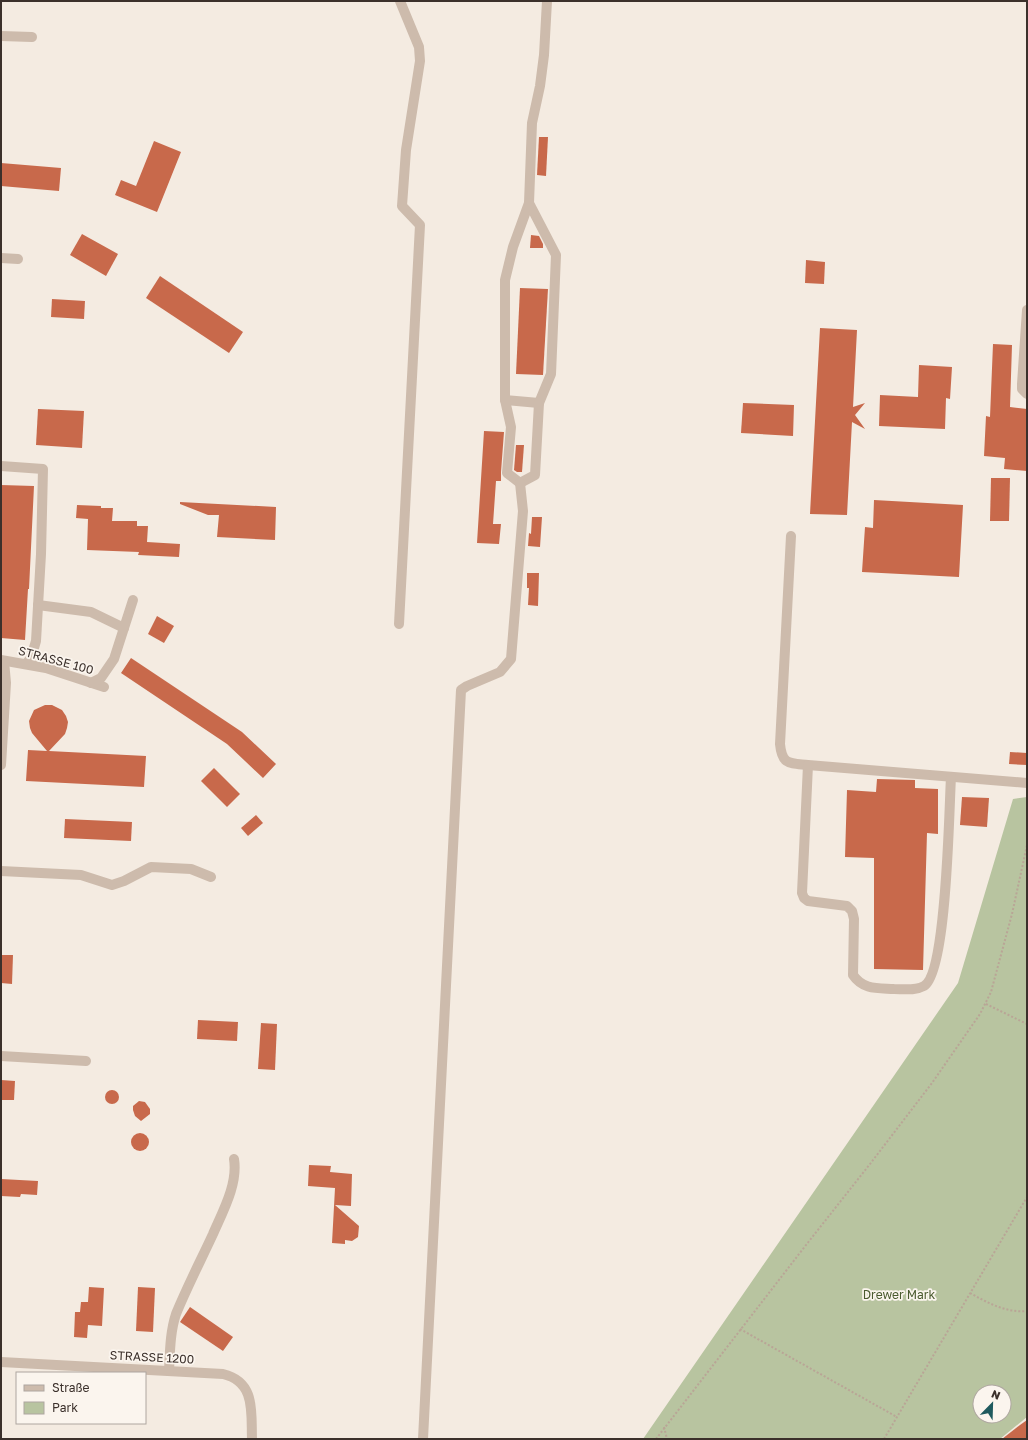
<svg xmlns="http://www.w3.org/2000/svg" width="1028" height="1440" font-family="'Golos Text',sans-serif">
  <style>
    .green { fill: #b8c4a0; fill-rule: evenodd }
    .building { fill: #c8694b }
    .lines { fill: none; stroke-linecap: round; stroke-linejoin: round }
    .path { stroke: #b9a596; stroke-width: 2; stroke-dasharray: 2 2; stroke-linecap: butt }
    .minor { stroke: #cdbbac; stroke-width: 10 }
    .labels { text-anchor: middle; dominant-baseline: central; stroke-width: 3.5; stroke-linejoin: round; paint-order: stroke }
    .street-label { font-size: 12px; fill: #3b302b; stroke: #fbf5ee }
    .park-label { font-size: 12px; fill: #4a5a2e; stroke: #fbf5ee }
  </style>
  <rect width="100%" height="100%" fill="#f4ebe1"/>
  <!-- green -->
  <path class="green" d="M1027,797V1417L1000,1439H643L958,983L1013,799ZM980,1392H1004V1416H980Z"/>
  <!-- building -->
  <g class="building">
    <path d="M539,137H548L546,176L537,175Z"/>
    <path d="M154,141L181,152L157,212L115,195L121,180L136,186Z"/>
    <path d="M1,163L61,168L59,191L1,186Z"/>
    <path d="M82,234L118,254L106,276L70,255Z"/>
    <path d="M531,235L539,236L543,244V248H530Z"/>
    <path d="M806,260L825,262L824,284L805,283Z"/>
    <path d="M160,276L243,332L229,353L146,298Z"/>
    <path d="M520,288L548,289L543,375L516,374Z"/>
    <path d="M52,299L85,301L84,319L51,317Z"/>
    <path d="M820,328L857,330L853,407L865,403L855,415L865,429L852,422L847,515L810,514Z"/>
    <path d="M993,344L1012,345L1010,407L1027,409V471L1004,469L1005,458L984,456L986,416L990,417Z"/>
    <path d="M919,365L952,367L950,399L946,398L945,429L879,426L880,395L918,397Z"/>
    <path d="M743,403L794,405L793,436L741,433Z"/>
    <path d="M38,409L84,411L82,448L36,445Z"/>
    <path d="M484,431L504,432L501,472V481H496L493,524H501L499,544L477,543Z"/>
    <path d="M516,445H524L522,472H517L514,470Z"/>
    <path d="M991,478H1010L1009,521H990Z"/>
    <path d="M1,485L34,486L29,589H28L25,640L1,638Z"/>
    <path d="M874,500L963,505L959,577L862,572L865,527L873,528Z"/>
    <path d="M180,502L276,507L275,540L217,537L219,515H208L180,504Z"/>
    <path d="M77,505L101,506V508H113L112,521H137V526H148L147,542L180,544L179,557L138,555L139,552L87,550L88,519L76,518Z"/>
    <path d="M532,517H542L540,547L528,546L529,533L531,534Z"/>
    <path d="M527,573H539L538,606L528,605L529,588H527Z"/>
    <path d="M157,616L174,626L164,643L148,634Z"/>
    <path d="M131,658L242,732L276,764L263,778L227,744L121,673Z"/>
    <path d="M45,705H52L62,710L66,716L68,722L67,728L65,734L49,751L146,756L144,787L26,781L28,750L47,751L32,733L30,728L29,721L34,710Z"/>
    <path d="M1010,752L1027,753V765L1009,764Z"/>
    <path d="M214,768L240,794L227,807L201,781Z"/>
    <path d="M877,779L915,780V788L938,789V834L927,833L923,970L874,969V858L845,857L847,790L876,792Z"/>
    <path d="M962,797L989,798L987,827L960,825Z"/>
    <path d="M256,815L263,823L248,836L241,828Z"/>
    <path d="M65,819L132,822L131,841L64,838Z"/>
    <path d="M1,955H13L12,984L1,983Z"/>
    <path d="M198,1020L238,1022L237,1041L197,1039Z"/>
    <path d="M261,1023L277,1024L275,1070L258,1069Z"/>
    <path d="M1,1080L15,1081L14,1100H1Z"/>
    <circle cx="112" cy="1097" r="7"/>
    <path d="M139,1101L145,1102L150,1109V1114L141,1121L135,1116L133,1110V1106Z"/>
    <circle cx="140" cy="1142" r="9"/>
    <path d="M309,1165L331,1166L330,1172L352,1174L351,1206L335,1205L359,1226L358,1237L352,1241L345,1240V1244L332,1243L335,1188L308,1186Z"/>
    <path d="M1,1179L38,1181L37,1195L21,1194L20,1197L1,1196Z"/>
    <path d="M89,1287L104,1288L102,1326L88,1325L87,1338L74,1337L75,1312H80L81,1302H88Z"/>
    <path d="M138,1287L155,1288L153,1332L136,1331Z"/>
    <path d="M190,1307L233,1337L223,1351L180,1322Z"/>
    <path d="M1027,1420V1439H1002L1020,1425Z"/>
  </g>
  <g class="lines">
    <!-- path -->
    <g class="path">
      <path d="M986,1004L1027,1024"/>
      <path d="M970,1293C988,1303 1006,1313 1027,1311"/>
      <path d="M740,1329L897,1417"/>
      <path d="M664,1427L667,1439"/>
      <path d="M656,1439L806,1245L870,1164L932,1083L980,1014L991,992L1012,914L1027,845"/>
      <path d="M884,1439L1027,1197"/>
    </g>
    <!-- minor -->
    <g class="minor">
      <path d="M1,36L32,37"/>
      <path d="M1,258L18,259"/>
      <path d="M1027,310L1022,384V389L1027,394"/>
      <path d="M505,400L539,403"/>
      <path d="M1,466L43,469L41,554L36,641L31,658L26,664"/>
      <path d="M520,483L507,473L511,427L505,400V280L513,247L529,203L532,123L540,86L544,55L547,1"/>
      <path d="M520,483L535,475L539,403L551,374L556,255L529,203"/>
      <path d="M791,536L780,744C782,765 789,763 808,765L1027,783"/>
      <path d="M38,605L91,612L124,628"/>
      <path d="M399,624L420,225L402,206L406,150L420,61L419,47L400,1"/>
      <path d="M1,660L46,668L104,687"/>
      <path d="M91,683L101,678L114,659L133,600"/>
      <path d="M1,765L6,683L4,661"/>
      <path d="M808,765L802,893L804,898L808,901L847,906L852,911L854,919L853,975C863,990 878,988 894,989C903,989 915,991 924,986C947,973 949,809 951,777"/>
      <path d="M1,871L81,875L112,885L124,881L151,867L191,869L211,877"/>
      <path d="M1,1056L86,1061"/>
      <path d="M1,1362L223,1374C256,1382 251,1412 252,1439"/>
      <path d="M169,1371C170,1352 170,1332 176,1314C187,1287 201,1260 213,1234C223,1211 238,1184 234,1159"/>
      <path d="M423,1439L461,690L467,686L500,672L511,659L523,511L520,483"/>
    </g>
  </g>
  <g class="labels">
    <!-- street labels -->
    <g class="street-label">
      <text transform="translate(56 660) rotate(15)">STRASSE 100</text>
      <text transform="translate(152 1357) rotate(3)">STRASSE 1200</text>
    </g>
    <!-- park labels -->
    <g class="park-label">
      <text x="899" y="1294">Drewer Mark</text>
    </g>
  </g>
  <!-- border -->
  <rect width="1028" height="1440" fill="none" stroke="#3b302b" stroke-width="4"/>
  <!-- legend -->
  <rect x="16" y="1372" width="130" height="52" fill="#fbf5ee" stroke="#aea6a0"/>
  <rect x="24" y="1385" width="20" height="6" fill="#cdbbac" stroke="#aea6a0"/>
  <text x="52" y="1392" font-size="12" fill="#3b302b">Straße</text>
  <rect x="24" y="1402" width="20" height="12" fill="#b8c4a0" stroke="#aea6a0"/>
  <text x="52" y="1412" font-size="12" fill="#3b302b">Park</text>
  <!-- north arrow -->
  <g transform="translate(992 1404) rotate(23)"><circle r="19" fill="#fbf5ee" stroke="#aea6a0"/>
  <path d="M0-3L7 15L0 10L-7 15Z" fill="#1f5a5e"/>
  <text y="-6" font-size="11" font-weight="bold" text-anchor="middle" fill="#3b302b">N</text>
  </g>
</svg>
